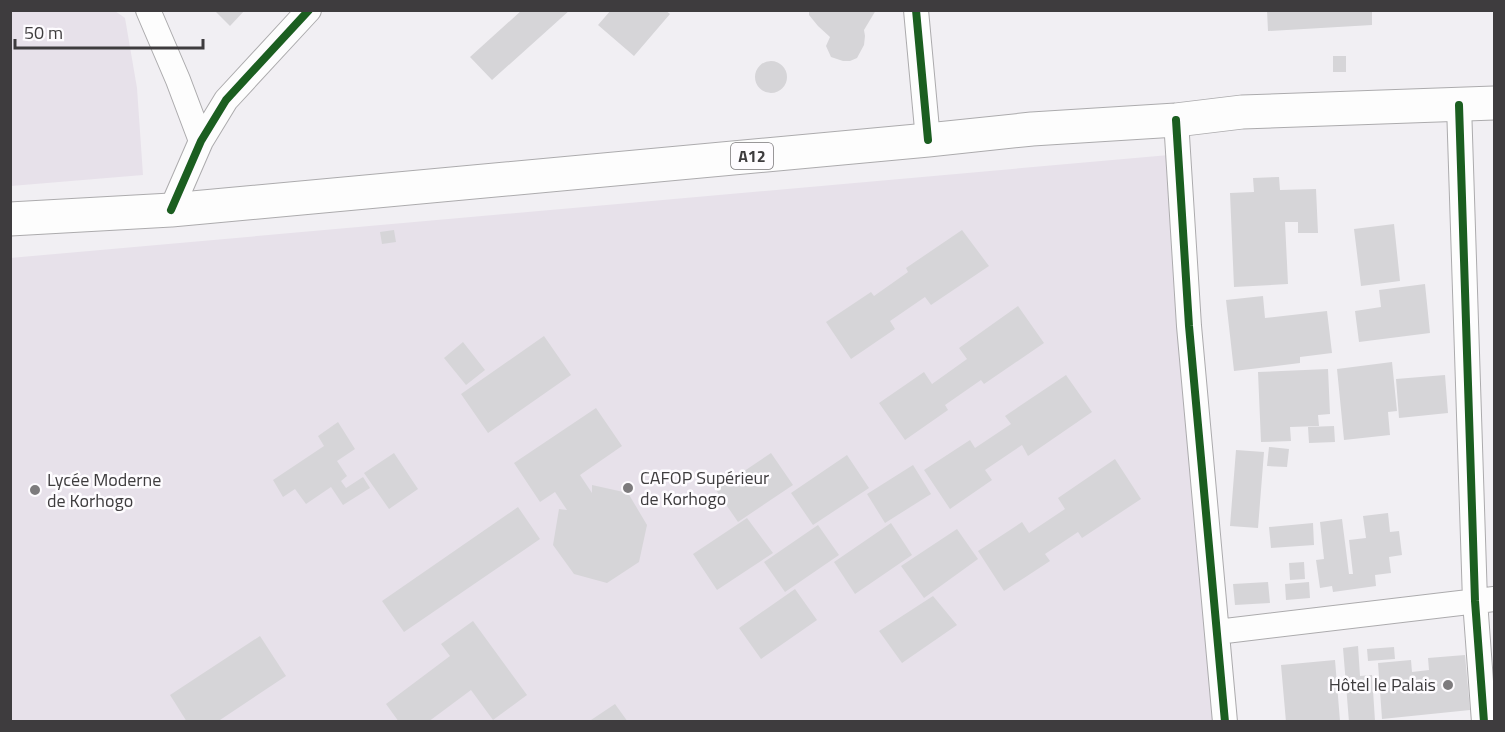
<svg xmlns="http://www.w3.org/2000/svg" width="1505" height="732" viewBox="0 0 1505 732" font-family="'Titillium Web',sans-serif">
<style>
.built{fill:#e7e1ea}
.building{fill:#d6d5d8}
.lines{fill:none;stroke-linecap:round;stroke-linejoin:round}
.street-casing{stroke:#acabad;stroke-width:26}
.primary-casing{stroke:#acabad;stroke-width:35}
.street{stroke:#fdfdfd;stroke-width:24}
.primary{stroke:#fdfdfd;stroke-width:33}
.cycleway-casing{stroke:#fefcff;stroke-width:11}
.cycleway{stroke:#1b5e20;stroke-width:8}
.poi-dot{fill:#7d7b7d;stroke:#fefcff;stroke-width:2}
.labels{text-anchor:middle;stroke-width:5;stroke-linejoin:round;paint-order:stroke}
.shield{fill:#fefcff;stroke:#787678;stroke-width:1.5}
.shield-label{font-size:16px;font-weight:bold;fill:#3e3c3e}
.poi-label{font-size:18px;fill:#3e3c3e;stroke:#fefcff;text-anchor:start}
</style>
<rect width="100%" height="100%" fill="#f1eff3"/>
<path class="built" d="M 11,10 L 115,11 L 125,18 L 137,88 L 143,175 L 11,186 Z
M 1169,155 L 1217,721 L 11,721 L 10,258 Z"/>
<path class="building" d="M 214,10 L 245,10 L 230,26 Z
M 522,10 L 570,10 L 492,80 L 470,57 Z
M 611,10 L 665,10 L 670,14 L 634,56 L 598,25 Z
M 809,10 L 876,10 L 864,30 L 865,36 L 864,45 L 857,58 L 850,61 L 843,61 L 831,57 L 826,46 L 830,37 L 818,26 L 809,15 Z
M 1267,10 L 1372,10 L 1372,25 L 1268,31 Z
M 1333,56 L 1346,56 L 1346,72 L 1333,72 Z
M755 77a16 16 0 1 1 32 0a16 16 0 1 1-32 0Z
M 1279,177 L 1280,190 L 1316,189 L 1318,233 L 1298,233 L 1298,222 L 1285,222 L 1288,284 L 1234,287 L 1230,193 L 1254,192 L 1253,178 Z
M 1394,224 L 1400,281 L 1361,286 L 1354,229 Z
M 394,230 L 396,242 L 382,244 L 380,232 Z
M 962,230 L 989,266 L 931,305 L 925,297 L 890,321 L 895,329 L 851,359 L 826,322 L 871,292 L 874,296 L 908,272 L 906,268 Z
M 1425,284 L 1430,333 L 1359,342 L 1355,311 L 1381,307 L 1379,290 Z
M 1263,296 L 1265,318 L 1327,311 L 1332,353 L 1300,357 L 1300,363 L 1234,371 L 1226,300 Z
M 1018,306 L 1044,343 L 984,384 L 981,380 L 945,405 L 948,410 L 905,440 L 879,403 L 924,372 L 932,384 L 967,359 L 959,348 Z
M 544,336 L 571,375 L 488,433 L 461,394 Z
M 463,342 L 485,370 L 466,385 L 444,358 Z
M 1392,362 L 1397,411 L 1388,412 L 1390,435 L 1344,440 L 1337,369 Z
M 1328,369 L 1330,414 L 1318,415 L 1319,426 L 1290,427 L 1291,441 L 1261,442 L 1258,372 Z
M 1066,375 L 1092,412 L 1028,456 L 1022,445 L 985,470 L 992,480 L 950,509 L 924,470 L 970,440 L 975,448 L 1011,424 L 1005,416 Z
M 1445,375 L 1448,413 L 1399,418 L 1396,379 Z
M 596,408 L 622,446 L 580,475 L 592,493 L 592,485 L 628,493 L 647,525 L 639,562 L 607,583 L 574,574 L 553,545 L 559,509 L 567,510 L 555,492 L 540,502 L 514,463 Z
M 338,422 L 355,449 L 337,461 L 347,476 L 341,481 L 346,488 L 363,477 L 370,488 L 343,505 L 331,487 L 306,504 L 295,489 L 283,497 L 273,480 L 324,446 L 318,436 Z
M 1334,426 L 1335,442 L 1309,443 L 1308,427 Z
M 1269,447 L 1289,449 L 1287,467 L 1267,466 Z
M 1236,450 L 1264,452 L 1258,528 L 1230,526 Z
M 394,453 L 418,489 L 389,509 L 364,473 Z
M 771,453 L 793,485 L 738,522 L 716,490 Z
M 847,455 L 869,488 L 813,525 L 791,493 Z
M 1115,459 L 1141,499 L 1082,538 L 1078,532 L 1045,554 L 1050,561 L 1004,591 L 978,551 L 1022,522 L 1029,533 L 1065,509 L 1058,498 Z
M 913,465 L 931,494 L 885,523 L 867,494 Z
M 518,507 L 540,539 L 404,632 L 382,601 Z
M 1388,513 L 1390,532 L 1399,531 L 1402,555 L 1389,557 L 1391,573 L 1375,575 L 1376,586 L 1333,592 L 1332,586 L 1320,588 L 1316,560 L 1324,559 L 1320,522 L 1342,519 L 1349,574 L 1353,574 L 1349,540 L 1366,538 L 1363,516 Z
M 747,518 L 773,553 L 717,590 L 693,554 Z
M 891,523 L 912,555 L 855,594 L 834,562 Z
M 1313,523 L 1314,545 L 1271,548 L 1269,527 Z
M 818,525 L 839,555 L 785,592 L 764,562 Z
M 957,529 L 978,559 L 924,598 L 901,566 Z
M 1304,562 L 1305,579 L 1290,580 L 1289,563 Z
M 1268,582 L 1270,603 L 1235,605 L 1233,584 Z
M 1309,582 L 1310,598 L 1286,600 L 1285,584 Z
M 795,589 L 817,620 L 761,659 L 739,628 Z
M 933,596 L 957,625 L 902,663 L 879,631 Z
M 473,621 L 527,695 L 493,720 L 471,690 L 428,722 L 399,722 L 386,704 L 450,656 L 441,644 Z
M 260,636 L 286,676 L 217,722 L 187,722 L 170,695 Z
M 1358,646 L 1360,676 L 1372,675 L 1375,721 L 1349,722 L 1343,648 Z
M 1394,647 L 1395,659 L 1368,661 L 1367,649 Z
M 1465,655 L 1470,710 L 1382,719 L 1378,663 L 1411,660 L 1412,672 L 1429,670 L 1428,658 Z
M 1335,660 L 1340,721 L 1286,722 L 1281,665 Z
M 615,704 L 628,722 L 588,722 Z"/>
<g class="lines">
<g class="street-casing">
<path id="street" d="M 148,10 L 178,80 L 201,141
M 916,10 L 928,140
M 1459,105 L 1475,601 L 1484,722
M 1176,120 L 1189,326 L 1225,722
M 171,210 L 201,141 L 226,100 L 309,10
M 1217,632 L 1494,599"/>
</g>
<g class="primary-casing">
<path id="primary" d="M 10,219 L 171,210 L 928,140 L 1032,129 L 1176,120 L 1242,112 L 1494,103"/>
</g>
<use href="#street" class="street"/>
<use href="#primary" class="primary"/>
<g class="cycleway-casing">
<path id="cycleway" d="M 916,10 L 928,140
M 1459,105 L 1475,601 L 1484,722
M 1176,120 L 1189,326 L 1225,722
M 171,210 L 201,141 L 226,100 L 309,10"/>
</g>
<use href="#cycleway" class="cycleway"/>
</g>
<g class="poi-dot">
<circle cx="628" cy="488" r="6"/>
<circle cx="35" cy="490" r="6"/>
<circle cx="1448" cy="685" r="6"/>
</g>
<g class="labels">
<rect class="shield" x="731" y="143" width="42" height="26" rx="4.5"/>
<g class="shield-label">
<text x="752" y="162">A12</text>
</g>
<g class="poi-label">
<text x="640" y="484">CAFOP Supérieur<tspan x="640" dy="21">de Korhogo</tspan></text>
<text x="47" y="486">Lycée Moderne<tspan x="47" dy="21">de Korhogo</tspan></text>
<text x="1436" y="691" text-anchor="end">Hôtel le Palais</text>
</g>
</g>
<rect width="1505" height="732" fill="none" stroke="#3e3c3e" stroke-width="24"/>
<path d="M15 39v9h188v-9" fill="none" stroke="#3e3c3e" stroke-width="3"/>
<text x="24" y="39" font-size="18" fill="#3e3c3e" stroke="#fefcff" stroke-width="4.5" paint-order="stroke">50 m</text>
</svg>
